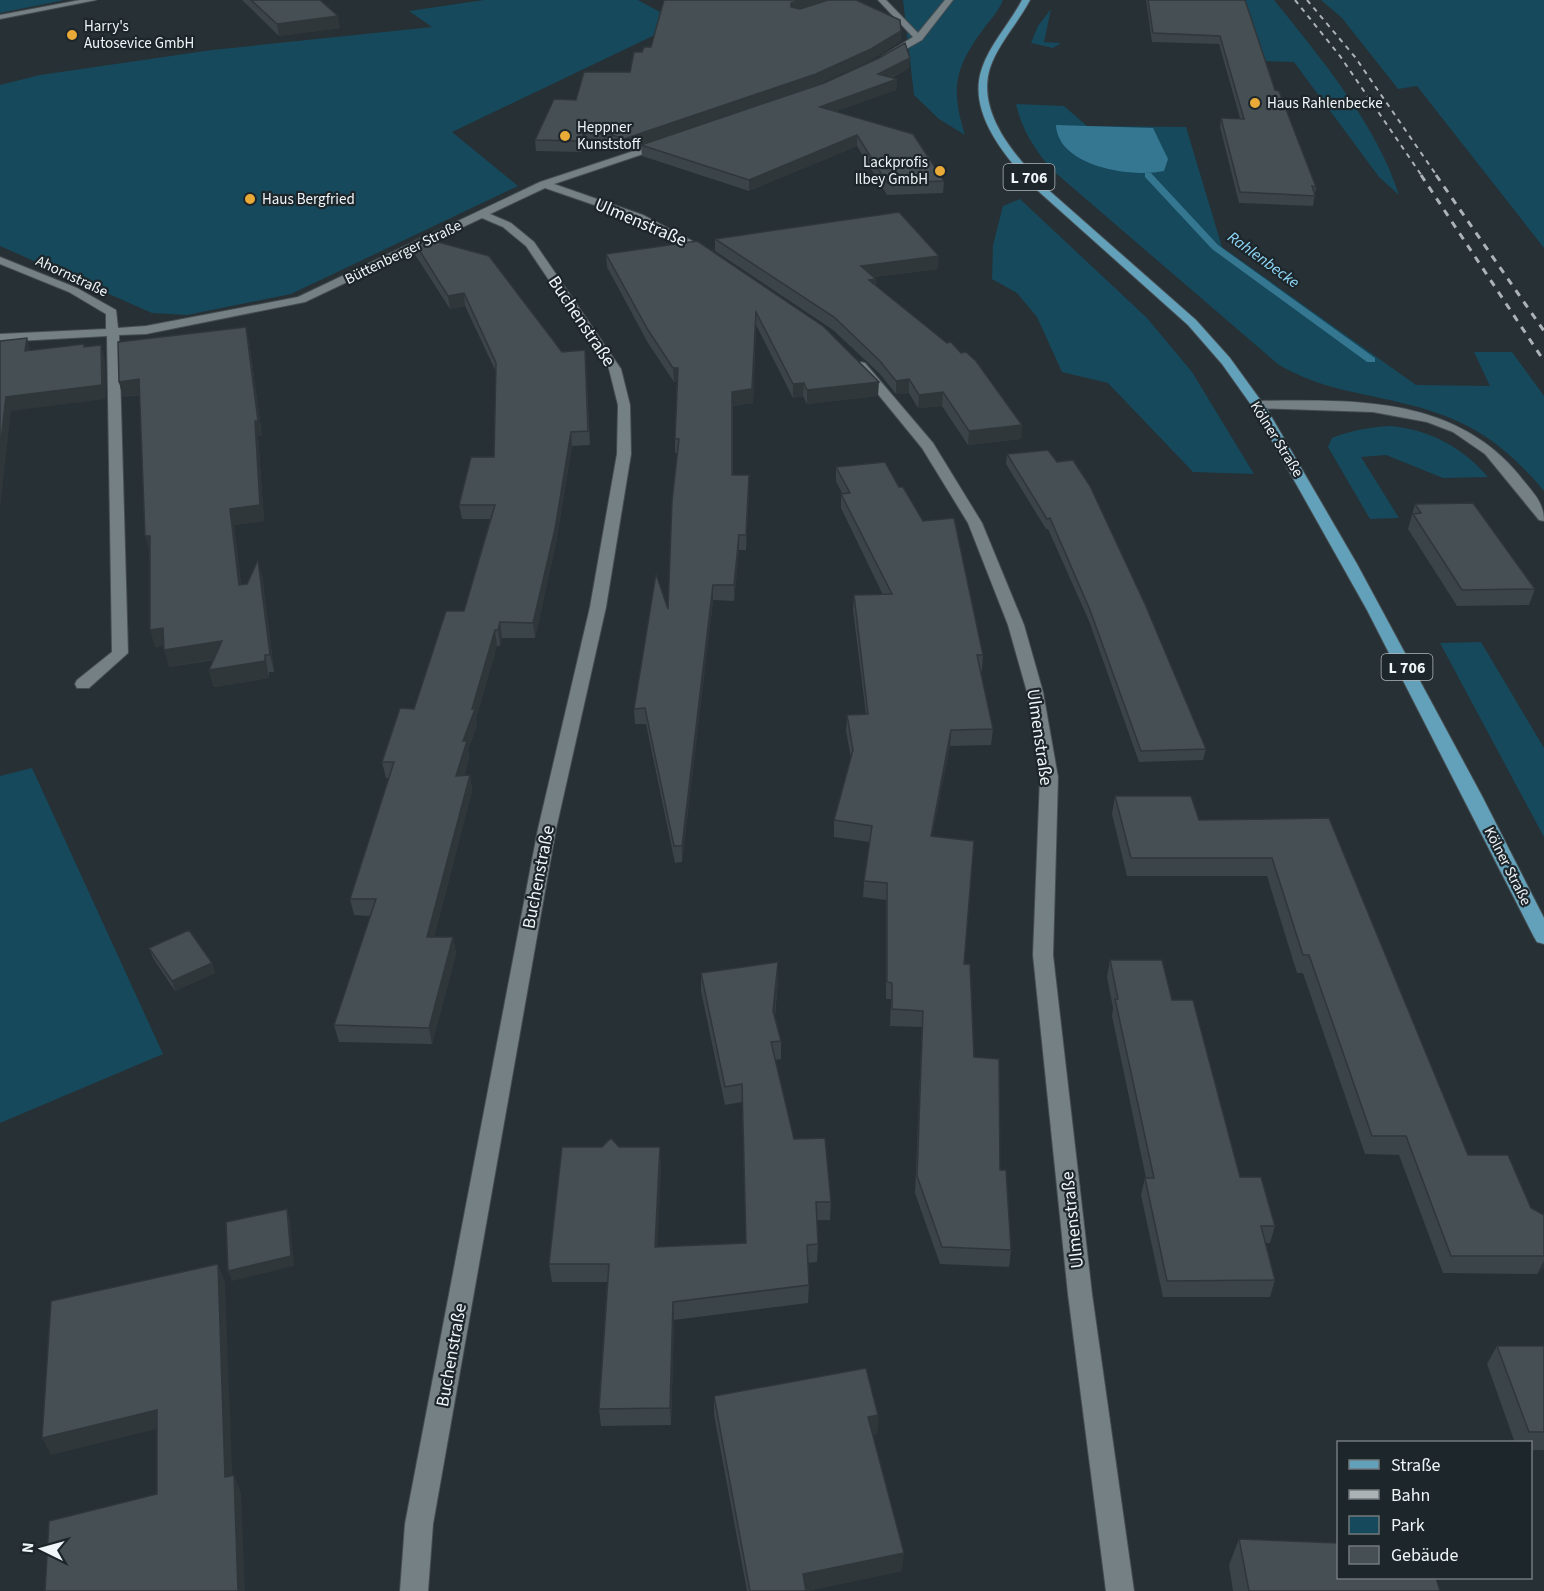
<svg xmlns="http://www.w3.org/2000/svg" width="1544" height="1591" viewBox="0 0 1544 1591" font-family="'Source Sans 3',sans-serif">
<style>
.green{fill:#16495c}
.water{fill:#357691}
.lines{fill:none;stroke-linecap:round;stroke-linejoin:round}
.stream{fill:#357691;fill-rule:evenodd}
.minor-casing{stroke:#454d51;stroke-width:2}
.major-casing{stroke:#454d51;stroke-width:2}
.minor{fill:#758085;fill-rule:evenodd}
.major{fill:#63a0ba;fill-rule:evenodd}
.rail-far1{stroke:#acb3b6;stroke-width:2;stroke-dasharray:5 5;stroke-linecap:butt}
.rail{stroke:#acb3b6;stroke-width:3;stroke-dasharray:7 7;stroke-linecap:butt}
.wall{fill:#3b4448}
.shaded-wall{fill:#30373b}
.building{fill:#454f54;stroke:#30373b;stroke-width:1.5}
.poi-dot{fill:#e9aa38;stroke:#1d262a;stroke-width:2}
.labels{text-anchor:middle;stroke-width:4.5;stroke-linejoin:round;paint-order:stroke}
.far-poi-label{font-size:15px;fill:#eff5f8;stroke:#1d262a;text-anchor:start}
.far-street-label{font-size:15px;fill:#eff5f8;stroke:#1d262a}
.shield{fill:#1d262a;stroke:#b0b7ba;stroke-width:1.5}
.shield-label{font-size:16px;font-weight:bold;fill:#eff5f8}
.far-water-label{font-size:16px;font-style:italic;fill:#90dafb;stroke:#1d262a}
.street-label{font-size:18px;fill:#eff5f8;stroke:#1d262a}
</style>
<rect width="100%" height="100%" fill="#273034"/>
<path class="green" d="M 0,0 L 64,0 L 0,13 Z
M 484,0 L 638,0 L 680,23 L 452,132 L 518,186 L 291,294 L 187,315 L 152,313 L 0,246 L 0,85 L 40,75 L 212,50 L 432,27 L 409,11 Z
M 903,0 L 1003,0 C 999,11 989,21 982,31 C 954,69 951,90 965,135 L 939,119 L 914,95 Z
M 1245,0 L 1274,0 C 1320,57 1377,125 1399,195 L 1379,177 L 1294,62 L 1260,61 Z
M 1321,0 L 1544,0 L 1544,248 L 1417,86 L 1398,89 L 1342,18 Z
M 1051,9 L 1044,42 L 1061,43 L 1053,48 L 1031,43 L 1038,26 Z
M 1016,104 L 1064,106 L 1087,126 L 1186,127 L 1222,247 L 1416,385 L 1490,386 L 1474,352 L 1512,352 L 1544,396 L 1544,491 C 1502,441 1466,418 1402,403 C 1355,391 1323,390 1279,365 L 1051,169 C 1034,148 1022,130 1016,104 Z
M 1020,199 L 1147,318 L 1192,372 L 1254,474 L 1193,472 L 1108,383 L 1062,372 L 1037,317 L 1017,293 L 992,279 L 993,245 L 1003,206 Z
M 1391,426 C 1431,430 1463,448 1488,477 L 1443,478 L 1386,455 L 1361,457 L 1399,518 L 1370,519 L 1328,447 L 1332,438 C 1352,430 1370,427 1391,426 Z
M 1481,642 L 1544,748 L 1544,837 L 1440,643 Z
M 32,768 L 163,1054 L 0,1123 L 0,776 Z"/>
<path class="water" d="M 1056,125 L 1153,128 L 1168,159 L 1164,171 C 1132,178 1058,167 1056,125 Z"/>
<g class="lines">
<path class="stream" d="M 1145,173 L 1151,173 L 1218,245 L 1375,358 L 1375,362 L 1367,362 L 1212,249 L 1145,177 Z"/>
<g class="minor-casing">
<path id="minor" d="M 80,0 L 96,0 L 0,19 L 0,15 Z
M 878,0 L 886,0 L 918,33 L 945,0 L 953,0 L 922,40 L 885,61 L 882,56 L 913,37 Z
M 664,141 L 667,142 L 667,146 L 554,184 L 643,215 L 713,252 L 713,256 L 705,256 L 635,219 L 545,188 L 490,214 L 511,223 L 534,242 L 621,369 L 630,405 L 631,454 L 606,607 L 556,829 L 433,1524 L 428,1591 L 400,1591 L 405,1524 L 538,829 L 590,607 L 617,454 L 618,405 L 609,369 L 526,246 L 503,227 L 482,218 L 305,302 L 146,334 L 119,335 L 128,653 L 89,688 L 77,688 L 75,684 L 77,680 L 112,652 L 107,336 L 0,342 L 0,334 L 106,329 L 106,314 L 69,292 L 0,264 L 0,257 L 77,288 L 116,310 L 118,328 L 146,326 L 298,297 L 540,182 Z
M 861,362 L 865,363 L 933,443 L 982,523 L 1024,625 L 1043,692 L 1058,777 L 1053,955 L 1092,1294 L 1134,1591 L 1106,1591 L 1068,1294 L 1033,955 L 1040,777 L 1027,692 L 1008,625 L 968,523 L 922,448 L 855,366 Z
M 1257,401 C 1351,400 1453,395 1519,475 C 1531,491 1544,501 1544,521 L 1539,520 L 1485,454 L 1453,432 L 1427,422 L 1373,412 L 1252,408 L 1251,405 Z"/>
</g>
<g class="major-casing">
<path id="major" d="M 1022,0 L 1030,0 C 1018,23 998,44 990,68 C 976,113 1016,157 1044,186 L 1196,320 L 1230,358 L 1267,409 L 1357,564 L 1482,796 L 1544,918 L 1544,944 L 1537,942 L 1534,937 L 1367,610 L 1254,409 L 1222,364 L 1188,325 L 1037,190 C 1008,161 966,113 982,68 C 990,44 1010,23 1022,0 Z"/>
</g>
<use href="#minor" class="minor"/>
<use href="#major" class="major"/>
<path class="rail-far1" d="M 1295,0 L 1340,56 L 1422,176
M 1307,0 L 1355,57 L 1437,176"/>
<path class="rail" d="M 1421,175 L 1544,361
M 1436,175 L 1544,331"/>
</g>
<path class="wall" d="M 242,0 L 320,0 L 340,28 L 279,36 Z
M 1146,0 L 1245,0 L 1275,90 L 1316,187 L 1313,206 L 1239,203 L 1220,127 L 1221,118 L 1240,118 L 1219,44 L 1152,42 Z
M 901,41 L 871,60 L 816,85 L 909,68 L 891,78 L 897,79 L 896,90 L 836,111 L 944,181 L 943,193 L 887,195 L 857,146 L 749,191 L 642,156 L 641,145 L 625,150 L 586,138 L 581,152 L 536,151 L 535,140 L 576,100 L 630,72 Z
M 715,239 L 938,269 L 874,277 L 876,279 L 876,285 L 1022,425 L 1021,439 L 968,445 L 942,406 L 918,408 L 909,393 L 896,394 L 880,374 L 833,330 L 715,251 Z
M 413,240 L 562,352 L 586,363 L 590,445 L 572,446 L 556,543 L 535,638 L 502,638 L 500,646 L 497,646 L 476,718 L 477,725 L 468,749 L 469,757 L 464,776 L 470,775 L 472,791 L 434,937 L 453,937 L 456,954 L 432,1044 L 339,1042 L 334,1025 L 370,916 L 354,915 L 350,899 L 389,778 L 386,778 L 382,762 L 414,709 L 464,611 L 490,519 L 462,519 L 459,505 L 494,457 L 496,372 L 465,306 L 450,309 L 414,253 Z
M 697,241 L 878,396 L 807,404 L 803,396 L 793,398 L 756,325 L 753,403 L 733,406 L 733,475 L 749,489 L 746,550 L 739,550 L 734,601 L 713,600 L 682,862 L 675,863 L 646,724 L 635,724 L 634,709 L 668,609 L 677,453 L 675,453 L 675,439 L 677,381 L 674,382 L 648,343 L 607,267 L 606,254 Z
M 249,341 L 262,436 L 258,436 L 264,521 L 234,525 L 241,585 L 247,584 L 262,576 L 274,672 L 269,672 L 269,678 L 214,687 L 209,670 L 214,660 L 169,667 L 164,645 L 155,647 L 140,395 L 123,397 L 119,382 Z
M 1007,454 L 1206,749 L 1203,760 L 1139,762 L 1089,621 L 1048,529 L 1046,529 L 1006,464 Z
M 836,467 L 983,655 L 982,671 L 980,671 L 993,729 L 991,745 L 950,746 L 932,836 L 964,964 L 974,1057 L 1000,1170 L 1011,1250 L 1009,1267 L 940,1264 L 915,1193 L 922,1027 L 890,1026 L 891,999 L 886,999 L 886,900 L 863,897 L 864,881 L 870,842 L 834,837 L 834,820 L 851,758 L 846,731 L 847,715 L 866,714 L 853,610 L 854,595 L 883,595 L 841,508 L 841,494 L 842,493 L 836,481 Z
M 1415,504 L 1535,589 L 1529,605 L 1457,606 L 1408,529 Z
M 1115,796 L 1199,820 L 1329,818 L 1468,1155 L 1531,1208 L 1544,1215 L 1544,1267 L 1537,1274 L 1443,1273 L 1399,1155 L 1365,1154 L 1303,973 L 1297,973 L 1267,876 L 1127,876 L 1112,814 Z
M 149,948 L 212,963 L 215,973 L 175,991 L 153,958 Z
M 1110,960 L 1172,1000 L 1240,1177 L 1275,1226 L 1270,1243 L 1265,1243 L 1275,1280 L 1270,1297 L 1163,1297 L 1141,1195 L 1145,1178 L 1146,1178 L 1112,1016 L 1113,1008 L 1107,977 Z
M 701,973 L 778,980 L 775,1016 L 781,1041 L 781,1059 L 775,1060 L 794,1139 L 831,1202 L 830,1220 L 817,1220 L 818,1244 L 817,1262 L 808,1263 L 809,1285 L 808,1303 L 674,1320 L 671,1425 L 601,1426 L 599,1409 L 607,1282 L 552,1282 L 549,1264 L 619,1147 L 661,1165 L 657,1247 L 746,1243 L 742,1102 L 725,1105 L 701,991 Z
M 1497,1346 L 1544,1346 L 1544,1450 L 1530,1450 L 1530,1443 L 1515,1443 L 1487,1364 Z
M 714,1396 L 878,1415 L 877,1434 L 873,1435 L 902,1571 L 806,1591 L 747,1591 L 714,1415 Z
M 1239,1539 L 1440,1591 L 1233,1591 L 1229,1565 Z"/>
<path class="shaded-wall" d="M 800,0 L 832,0 L 791,13 L 791,3 Z
M 338,16 L 340,28 L 279,36 L 277,24 Z
M 901,31 L 901,41 L 871,60 L 816,85 L 625,150 L 624,139 Z
M 910,58 L 909,68 L 877,84 L 878,74 Z
M 897,79 L 896,90 L 820,117 L 820,107 Z
M 586,126 L 586,138 L 581,152 L 580,141 Z
M 857,135 L 857,146 L 749,191 L 749,180 Z
M 939,256 L 938,269 L 860,279 L 861,266 Z
M 876,279 L 875,291 L 869,280 Z
M 464,293 L 465,306 L 450,309 L 448,296 Z
M 756,312 L 753,403 L 733,406 L 732,392 Z
M 246,327 L 249,341 L 262,436 L 258,436 L 264,521 L 234,525 L 243,602 L 239,585 L 230,509 Z
M 27,338 L 31,352 L 25,351 Z
M 101,345 L 105,359 L 106,399 L 11,411 L 0,508 L 0,450 L 6,397 Z
M 673,368 L 678,368 L 678,381 L 674,382 Z
M 139,379 L 143,394 L 123,397 L 119,382 Z
M 909,379 L 909,393 L 896,394 L 896,381 Z
M 879,382 L 878,396 L 807,404 L 807,390 Z
M 804,383 L 803,396 L 793,398 L 793,384 Z
M 943,392 L 942,406 L 918,408 L 919,395 Z
M 1022,425 L 1021,439 L 968,445 L 969,431 Z
M 571,432 L 572,446 L 556,543 L 535,638 L 533,623 Z
M 749,475 L 749,489 L 746,550 L 746,535 Z
M 739,535 L 739,550 L 734,601 L 734,585 Z
M 145,536 L 150,536 L 150,553 Z
M 258,560 L 262,576 L 274,672 L 270,655 Z
M 713,585 L 713,600 L 682,862 L 682,846 Z
M 500,622 L 502,638 L 500,646 L 498,630 Z
M 163,628 L 168,645 L 155,647 L 150,630 Z
M 495,630 L 497,646 L 476,718 L 477,725 L 468,749 L 469,757 L 459,793 L 456,776 L 463,741 Z
M 222,641 L 227,657 L 169,667 L 164,650 Z
M 265,655 L 269,678 L 214,687 L 209,670 Z
M 951,730 L 950,746 L 929,852 L 931,836 Z
M 470,775 L 472,791 L 430,953 L 427,937 Z
M 453,937 L 456,954 L 432,1044 L 429,1028 Z
M 778,962 L 778,980 L 773,1029 L 773,1011 Z
M 212,963 L 215,973 L 175,991 L 172,981 Z
M 660,1147 L 661,1165 L 657,1265 L 655,1247 Z
M 287,1209 L 290,1219 L 294,1266 L 232,1281 L 228,1271 Z
M 1544,1260 L 1544,1267 L 1537,1274 Z
M 218,1264 L 225,1282 L 233,1494 L 225,1477 Z
M 673,1302 L 674,1320 L 671,1425 L 670,1408 Z
M 157,1410 L 165,1427 L 51,1455 L 42,1438 Z
M 878,1415 L 877,1434 L 867,1436 L 868,1417 Z
M 234,1475 L 241,1492 L 245,1591 L 238,1591 Z
M 904,1553 L 902,1571 L 806,1591 L 803,1574 Z"/>
<path class="building" d="M 251,0 L 320,0 L 338,16 L 277,24 Z
M 664,0 L 800,0 L 791,3 L 791,7 L 800,9 L 828,0 L 856,0 L 900,20 L 901,31 L 871,49 L 816,74 L 624,139 L 586,126 L 580,141 L 535,140 L 554,99 L 576,100 L 584,72 L 630,72 L 634,52 L 642,52 L 644,47 L 651,47 Z
M 1148,0 L 1245,0 L 1275,90 L 1279,91 L 1316,187 L 1312,186 L 1315,196 L 1240,192 L 1221,118 L 1244,119 L 1220,36 L 1153,33 Z
M 905,43 L 910,58 L 878,74 L 897,79 L 820,107 L 913,134 L 944,181 L 887,183 L 857,135 L 749,180 L 641,145 L 824,83 L 879,58 Z
M 899,212 L 939,256 L 861,266 L 876,279 L 869,280 L 947,343 L 951,342 L 961,353 L 966,352 L 976,361 L 1022,425 L 969,431 L 943,392 L 919,395 L 909,379 L 896,381 L 880,361 L 834,317 L 715,239 Z
M 420,237 L 489,256 L 562,352 L 585,350 L 588,431 L 571,432 L 555,529 L 533,623 L 500,622 L 498,630 L 495,630 L 472,709 L 475,709 L 463,741 L 467,741 L 456,776 L 470,775 L 427,937 L 453,937 L 429,1028 L 334,1025 L 376,899 L 350,899 L 394,762 L 382,762 L 400,708 L 414,709 L 446,611 L 464,611 L 495,505 L 459,505 L 471,457 L 494,457 L 496,363 L 464,293 L 448,296 L 413,240 Z
M 697,241 L 823,326 L 879,382 L 807,390 L 804,383 L 793,384 L 756,312 L 752,389 L 732,392 L 732,475 L 749,475 L 746,535 L 739,535 L 734,585 L 713,585 L 682,846 L 674,846 L 645,708 L 634,709 L 656,574 L 668,609 L 672,501 L 679,439 L 675,439 L 678,368 L 673,368 L 648,330 L 606,254 Z
M 246,327 L 258,421 L 255,421 L 260,505 L 230,509 L 239,585 L 247,584 L 258,560 L 270,655 L 265,655 L 265,661 L 209,670 L 222,641 L 164,650 L 163,628 L 150,630 L 150,536 L 145,536 L 139,379 L 119,382 L 118,342 Z
M 27,338 L 25,351 L 84,344 L 84,347 L 101,345 L 102,385 L 6,397 L 0,450 L 0,341 Z
M 1048,450 L 1057,462 L 1073,460 L 1090,486 L 1145,604 L 1206,749 L 1141,751 L 1090,610 L 1050,518 L 1047,519 L 1007,454 Z
M 885,462 L 899,487 L 903,487 L 923,521 L 954,518 L 983,655 L 977,655 L 993,729 L 951,730 L 931,836 L 974,841 L 964,964 L 970,964 L 974,1057 L 999,1059 L 1000,1170 L 1006,1170 L 1011,1250 L 942,1247 L 917,1176 L 923,1011 L 892,1009 L 892,983 L 887,982 L 887,883 L 864,881 L 872,826 L 834,820 L 853,750 L 847,715 L 868,714 L 854,595 L 892,594 L 841,494 L 850,493 L 836,467 Z
M 1473,503 L 1535,589 L 1462,590 L 1413,514 L 1421,513 L 1415,504 Z
M 1115,796 L 1191,796 L 1199,820 L 1329,818 L 1468,1155 L 1508,1155 L 1531,1208 L 1544,1215 L 1544,1256 L 1451,1256 L 1406,1136 L 1372,1136 L 1309,955 L 1303,955 L 1272,858 L 1131,858 Z
M 189,930 L 212,963 L 172,981 L 149,948 Z
M 1110,960 L 1162,960 L 1172,1000 L 1193,1000 L 1240,1177 L 1261,1177 L 1275,1226 L 1261,1226 L 1275,1280 L 1167,1281 L 1145,1178 L 1154,1178 L 1115,999 L 1118,999 Z
M 778,962 L 773,1011 L 781,1041 L 771,1042 L 794,1139 L 825,1138 L 831,1202 L 816,1202 L 818,1244 L 807,1245 L 809,1285 L 673,1302 L 670,1408 L 599,1409 L 609,1264 L 549,1264 L 562,1147 L 602,1147 L 611,1138 L 619,1147 L 660,1147 L 655,1247 L 746,1243 L 742,1084 L 725,1087 L 701,973 Z
M 287,1209 L 291,1256 L 228,1271 L 226,1222 Z
M 218,1264 L 225,1477 L 234,1475 L 238,1591 L 45,1591 L 49,1521 L 157,1494 L 157,1410 L 42,1438 L 51,1301 Z
M 1497,1346 L 1544,1346 L 1544,1432 L 1529,1432 Z
M 866,1368 L 878,1415 L 868,1417 L 904,1553 L 803,1574 L 806,1591 L 750,1591 L 714,1396 Z
M 1239,1539 L 1338,1543 L 1338,1578 L 1436,1578 L 1440,1591 L 1249,1591 Z"/>
<g class="poi-dot">
<circle cx="72" cy="35" r="6"/>
<circle cx="1255" cy="103" r="6"/>
<circle cx="565" cy="136" r="6"/>
<circle cx="940" cy="171" r="6"/>
<circle cx="250" cy="199" r="6"/>
</g>
<g class="labels">
<g class="far-poi-label">
<text x="84" y="31">Harry's<tspan x="84" dy="17">Autosevice GmbH</tspan></text>
<text x="1267" y="108">Haus Rahlenbecke</text>
<text x="577" y="132">Heppner<tspan x="577" dy="17">Kunststoff</tspan></text>
<text x="928" y="167" text-anchor="end">Lackprofis<tspan x="928" dy="17">Ilbey GmbH</tspan></text>
<text x="262" y="204">Haus Bergfried</text>
</g>
<g class="far-street-label">
<text transform="translate(403 252) rotate(-26)" y="5">Büttenberger Straße</text>
<text transform="translate(72 276) rotate(25)" y="5">Ahornstraße</text>
<text transform="translate(1277 439) rotate(58)" y="5">Kölner Straße</text>
<text transform="translate(1508 866) rotate(63)" y="5">Kölner Straße</text>
</g>
<g class="shield">
<rect x="1003.5" y="164" width="51" height="26" rx="4.5"/>
<rect x="1381.5" y="654" width="51" height="26" rx="4.5"/>
</g>
<g class="shield-label">
<text x="1029" y="183">L 706</text>
<text x="1407" y="673">L 706</text>
</g>
<g class="far-water-label">
<text transform="translate(1264 259) rotate(36)" y="6">Rahlenbecke</text>
</g>
<g class="street-label">
<text transform="translate(641 222) rotate(23)" y="6">Ulmenstraße</text>
<text transform="translate(582 321) rotate(56)" y="6">Buchenstraße</text>
<text transform="translate(1040 737) rotate(82)" y="6">Ulmenstraße</text>
<text transform="translate(538 877) rotate(-79)" y="6">Buchenstraße</text>
<text transform="translate(1072 1220) rotate(-96)" y="6">Ulmenstraße</text>
<text transform="translate(451 1355) rotate(-80)" y="6">Buchenstraße</text>
</g>
</g>
<rect x="1337" y="1441" width="195" height="138" fill="#1d262a" stroke="#71797c" stroke-width="1.5"/>
<rect x="1349" y="1460" width="30" height="9" fill="#63a0ba" stroke="#71797c" stroke-width="1.5"/>
<text x="1391" y="1471" font-size="18" fill="#eff5f8">Straße</text>
<rect x="1349" y="1490" width="30" height="9" fill="#acb3b6" stroke="#71797c" stroke-width="1.5"/>
<text x="1391" y="1501" font-size="18" fill="#eff5f8">Bahn</text>
<rect x="1349" y="1516" width="30" height="18" fill="#16495c" stroke="#71797c" stroke-width="1.5"/>
<text x="1391" y="1531" font-size="18" fill="#eff5f8">Park</text>
<rect x="1349" y="1546" width="30" height="18" fill="#454f54" stroke="#71797c" stroke-width="1.5"/>
<text x="1391" y="1561" font-size="18" fill="#eff5f8">Gebäude</text>
<g transform="translate(42 1549) rotate(275)" stroke="#1d262a" stroke-width="4.5" paint-order="stroke">
<path d="M0-4.5L10 22L0 15L-10 22Z" fill="#eff5f8"/>
<text y="-9" font-size="16" font-weight="bold" text-anchor="middle" fill="#eff5f8">N</text>
</g>
</svg>
